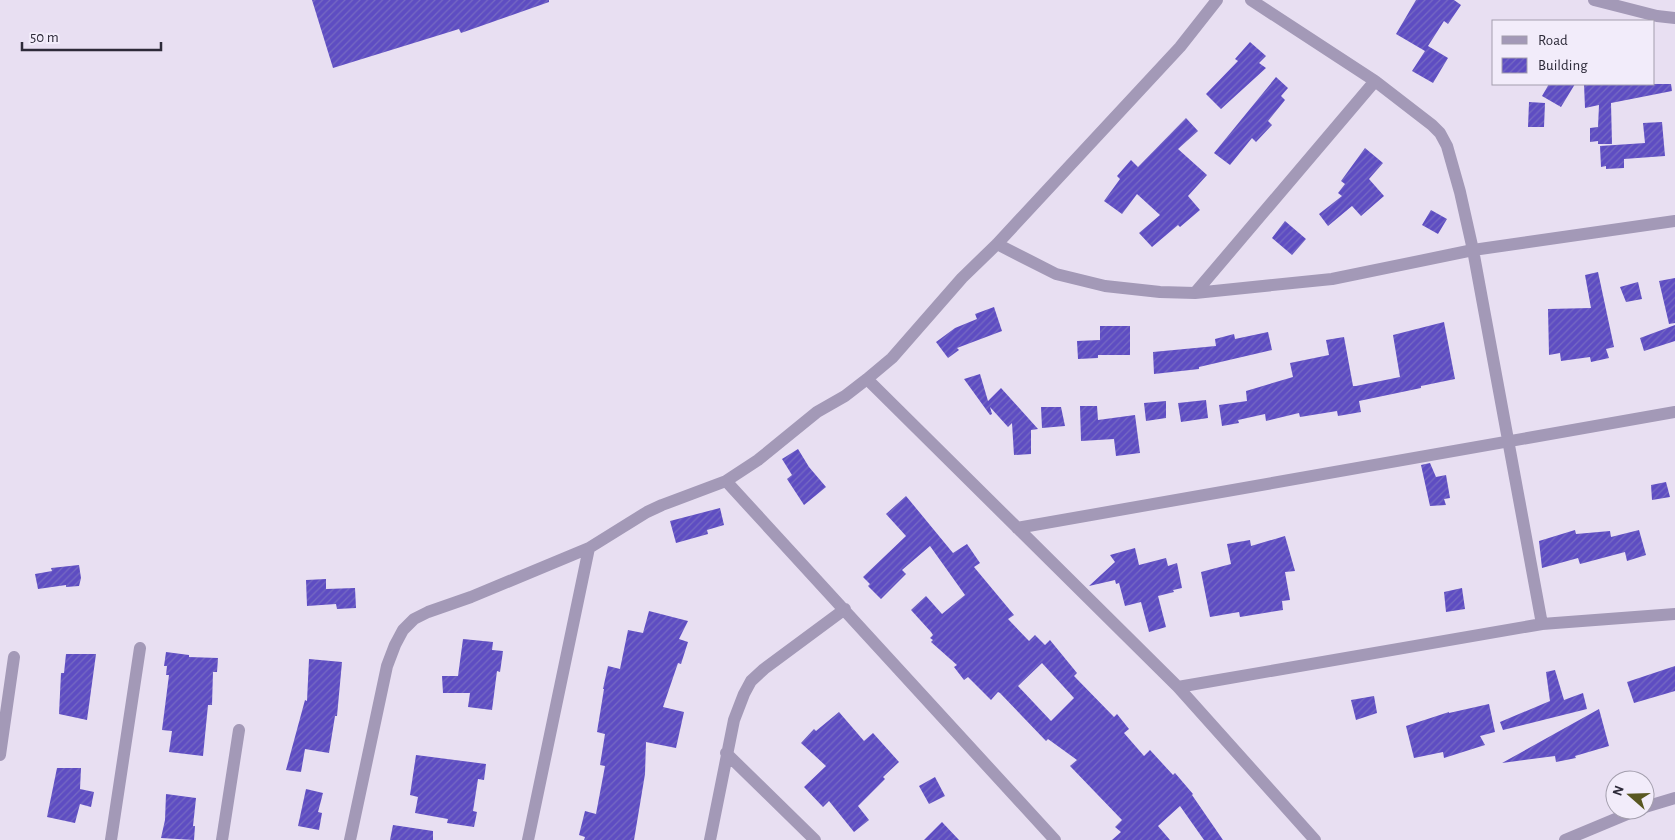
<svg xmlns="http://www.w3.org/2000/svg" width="1675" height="840" viewBox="0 0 1675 840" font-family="'Alegreya Sans',sans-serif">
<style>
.building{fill:url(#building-hatch);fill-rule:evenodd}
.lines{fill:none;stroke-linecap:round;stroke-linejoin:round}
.minor{stroke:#a399b7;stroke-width:12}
</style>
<defs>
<pattern id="building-hatch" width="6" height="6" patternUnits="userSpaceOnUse" patternTransform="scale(1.25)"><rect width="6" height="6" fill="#5e4dc2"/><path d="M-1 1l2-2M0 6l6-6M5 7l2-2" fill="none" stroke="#766ac2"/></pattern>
</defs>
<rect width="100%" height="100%" fill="#e8dff2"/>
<path class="building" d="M 312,0 L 549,0 L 549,2 L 461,33 L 459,29 L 333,68 Z
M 1416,0 L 1454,0 L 1461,5 L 1448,24 L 1444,21 L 1428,46 L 1448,58 L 1433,83 L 1412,71 L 1425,51 L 1396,34 Z
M 1250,42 L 1266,56 L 1259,63 L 1266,68 L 1221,109 L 1206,94 L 1238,61 L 1235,59 Z
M 1276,77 L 1288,88 L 1281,96 L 1285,100 L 1268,121 L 1272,125 L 1256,142 L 1252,138 L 1230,165 L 1214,153 Z
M 1549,84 L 1575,84 L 1561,107 L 1542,96 Z
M 1584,84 L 1671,84 L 1672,91 L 1611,103 L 1612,144 L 1598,144 L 1598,141 L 1590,142 L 1590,128 L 1598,127 L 1599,105 L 1585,108 Z
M 1529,102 L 1545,103 L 1544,127 L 1528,127 Z
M 1186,118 L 1198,131 L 1178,149 L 1207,175 L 1188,196 L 1200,210 L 1180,227 L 1178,225 L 1152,247 L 1139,233 L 1160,215 L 1137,194 L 1122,214 L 1104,201 L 1120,179 L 1117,176 L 1131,160 L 1138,167 Z
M 1662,122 L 1665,156 L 1624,159 L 1624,168 L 1606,169 L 1606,166 L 1601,167 L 1600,146 L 1645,143 L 1643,123 Z
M 1365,148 L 1383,163 L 1369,179 L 1384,196 L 1361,216 L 1352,206 L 1328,226 L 1319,214 L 1342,196 L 1338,193 L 1345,184 L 1341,181 Z
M 1431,210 L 1447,219 L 1438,234 L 1422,225 Z
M 1285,221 L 1306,239 L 1292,255 L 1272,238 Z
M 1598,272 L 1614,347 L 1606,349 L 1609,358 L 1591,362 L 1590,357 L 1561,361 L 1560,353 L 1549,355 L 1548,309 L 1591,308 L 1585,275 Z
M 1675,278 L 1675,323 L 1669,324 L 1659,281 Z
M 1638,282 L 1642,299 L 1626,302 L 1620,287 Z
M 994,307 L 1002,331 L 957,348 L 959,350 L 948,358 L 936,342 L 955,328 L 977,319 L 975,314 Z
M 1444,322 L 1455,379 L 1421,386 L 1421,388 L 1359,401 L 1361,412 L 1338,416 L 1337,411 L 1300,417 L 1299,413 L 1266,421 L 1265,414 L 1238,420 L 1239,423 L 1222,426 L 1219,405 L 1247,401 L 1246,391 L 1293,377 L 1290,363 L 1329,355 L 1326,340 L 1344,337 L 1353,386 L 1356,386 L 1400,377 L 1393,335 Z
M 1675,325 L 1675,341 L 1644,351 L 1640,338 Z
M 1100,326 L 1130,326 L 1130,355 L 1098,355 L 1098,358 L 1078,359 L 1077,341 L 1100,340 Z
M 1268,332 L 1272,350 L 1199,367 L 1199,369 L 1154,374 L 1153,352 L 1216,346 L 1215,339 L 1234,334 L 1235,339 Z
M 980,374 L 988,401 L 1001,388 L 1038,429 L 1031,430 L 1031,454 L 1014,455 L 1012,423 L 1008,427 L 990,407 L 992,414 L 990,415 L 964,379 Z
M 1206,400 L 1208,418 L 1181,422 L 1178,403 Z
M 1166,401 L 1166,418 L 1146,421 L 1144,403 Z
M 1080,406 L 1097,406 L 1098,420 L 1135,415 L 1140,453 L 1116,456 L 1114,439 L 1081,441 Z
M 1041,407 L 1061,407 L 1065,426 L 1042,428 Z
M 798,449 L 809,467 L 826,487 L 804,505 L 787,479 L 792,475 L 782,459 Z
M 1430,463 L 1436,477 L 1446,475 L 1450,498 L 1444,499 L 1446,505 L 1430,506 L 1421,465 Z
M 1666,482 L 1670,497 L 1652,500 L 1651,485 Z
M 906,496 L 953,553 L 967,544 L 980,563 L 974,567 L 1014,615 L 1008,619 L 1029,641 L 1035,635 L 1045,645 L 1050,640 L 1077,673 L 1074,676 L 1114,717 L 1117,714 L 1129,729 L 1124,733 L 1144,756 L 1150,750 L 1173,775 L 1175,773 L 1193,794 L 1192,795 L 1223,840 L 1204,840 L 1180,806 L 1158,826 L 1170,840 L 1112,840 L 1121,832 L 1115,827 L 1122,820 L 1070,766 L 1077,760 L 1048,739 L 1046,741 L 1000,693 L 998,692 L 991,700 L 968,677 L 964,680 L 954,667 L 957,665 L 931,642 L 933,640 L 930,638 L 933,635 L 931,632 L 911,610 L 926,596 L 942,614 L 965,595 L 930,546 L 902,570 L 906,574 L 881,599 L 868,586 L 870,584 L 863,577 L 906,536 L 886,514 ZM 1042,663 L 1074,698 L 1051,721 L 1018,686 Z
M 720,508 L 724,525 L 707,530 L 708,534 L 676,543 L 670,521 Z
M 1575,530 L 1576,534 L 1610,531 L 1611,537 L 1639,530 L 1646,555 L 1627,561 L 1625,552 L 1580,564 L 1578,558 L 1542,568 L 1539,541 Z
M 1285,536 L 1295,571 L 1285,572 L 1290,600 L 1282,601 L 1283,610 L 1240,617 L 1239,612 L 1210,617 L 1201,572 L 1231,564 L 1227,544 L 1250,540 L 1251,546 Z
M 1135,548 L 1139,565 L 1166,558 L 1168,566 L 1177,563 L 1182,588 L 1173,590 L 1174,592 L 1158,596 L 1166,627 L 1149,632 L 1141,602 L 1125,606 L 1119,583 L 1116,584 L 1115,580 L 1089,586 L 1115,562 L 1110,555 Z
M 79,565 L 81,578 L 79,586 L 66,587 L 66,585 L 38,589 L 35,574 L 52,571 L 51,568 Z
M 326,579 L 326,589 L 355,588 L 356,608 L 337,609 L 336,604 L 307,606 L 306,580 Z
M 1462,588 L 1465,609 L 1446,612 L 1444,592 Z
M 649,611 L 688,621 L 679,639 L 688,642 L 681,664 L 678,663 L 663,707 L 684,712 L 676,748 L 646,742 L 645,774 L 634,840 L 584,840 L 585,837 L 579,835 L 585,811 L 596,814 L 605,766 L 600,765 L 605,734 L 597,732 L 604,689 L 603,689 L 608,666 L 620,669 L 628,630 L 643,633 Z
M 463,639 L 493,642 L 492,650 L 503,651 L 500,672 L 497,671 L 492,710 L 468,707 L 470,693 L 443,693 L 442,676 L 458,676 Z
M 166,652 L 189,655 L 189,657 L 218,658 L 217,672 L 213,672 L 212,705 L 208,705 L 203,756 L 169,752 L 172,731 L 162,730 L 169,675 L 166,675 L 167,666 L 164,666 Z
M 66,654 L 96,654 L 87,720 L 59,714 L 61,673 L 64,673 Z
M 309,659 L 342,662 L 337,716 L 335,716 L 329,753 L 305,749 L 301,772 L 286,770 L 305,700 L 307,701 Z
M 1675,666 L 1675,691 L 1634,703 L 1627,682 Z
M 1555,670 L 1564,700 L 1583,693 L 1587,709 L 1503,730 L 1500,722 L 1550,701 L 1546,672 Z
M 1374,696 L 1377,713 L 1356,720 L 1351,700 Z
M 1489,704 L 1495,732 L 1480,736 L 1485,745 L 1444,758 L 1443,752 L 1414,758 L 1406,726 L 1449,712 L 1449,713 Z
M 1599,709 L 1609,746 L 1575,756 L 1576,758 L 1556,762 L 1555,756 L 1502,763 Z
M 839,712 L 864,741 L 873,733 L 899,762 L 883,777 L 885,779 L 858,806 L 869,820 L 854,832 L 829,801 L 823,807 L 804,787 L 826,766 L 801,743 L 814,729 L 816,731 Z
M 416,755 L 486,764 L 484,780 L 478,779 L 473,811 L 477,812 L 474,827 L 447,823 L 448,819 L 415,813 L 418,797 L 410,795 Z
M 57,768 L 81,768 L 80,789 L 94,792 L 91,807 L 80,804 L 75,823 L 47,817 Z
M 935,777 L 945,796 L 929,804 L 919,786 Z
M 306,789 L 323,793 L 318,812 L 322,813 L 319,830 L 298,826 Z
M 166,794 L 196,798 L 193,826 L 195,826 L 194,840 L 161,838 L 165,820 Z
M 942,822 L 959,840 L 924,840 Z
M 393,825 L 433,831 L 433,840 L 390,840 Z"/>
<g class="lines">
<path class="minor" d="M 1251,0 L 1375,81 L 1432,125 L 1440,133 L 1447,146 L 1460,192 L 1473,250 L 1542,624
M 1594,0 L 1657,16 L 1675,18
M 997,244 L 1056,274 L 1105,286 L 1160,292 L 1195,293 L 1332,279 L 1473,250 L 1675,221
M 1195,293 L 1375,81
M 867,379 L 1178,687 L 1315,840
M 726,481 L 1055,840
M 1017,528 L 1675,412
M 1178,687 L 1542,624 L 1675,614
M 726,753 L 815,840
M 0,755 L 14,657
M 1645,807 L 1675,798
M 111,840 L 140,648
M 222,840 L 239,730
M 350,840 L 387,666 L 395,645 L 403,630 L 414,619 L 428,612 L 471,597 L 589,548 L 647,512 L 662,505 L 726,481 L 758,460 L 817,412 L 845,396 L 867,379 L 892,358 L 962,278 L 997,244 L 1180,47 L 1217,0
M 528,840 L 589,548
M 710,840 L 734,720 L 744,694 L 751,681 L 764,669 L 845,609
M 1565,840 L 1637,810"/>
</g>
<rect x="1492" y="20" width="162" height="65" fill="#f2ecfa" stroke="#a39ead"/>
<rect x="1502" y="36" width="25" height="8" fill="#a399b7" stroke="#a39ead"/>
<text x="1538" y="45" font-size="15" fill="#2d2a39">Road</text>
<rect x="1502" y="58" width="25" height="15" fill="url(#building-hatch)" stroke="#a39ead"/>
<text x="1538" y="70" font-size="15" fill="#2d2a39">Building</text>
<g transform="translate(1630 795) rotate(290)"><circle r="24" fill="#f2ecfa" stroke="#a39ead"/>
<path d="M0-4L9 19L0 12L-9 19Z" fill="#595721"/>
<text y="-8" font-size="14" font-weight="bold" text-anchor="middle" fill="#2d2a39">N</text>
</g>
<path d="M22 42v8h139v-8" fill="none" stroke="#2d2a39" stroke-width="2.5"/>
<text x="30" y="42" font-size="15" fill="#2d2a39" stroke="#f2ecfa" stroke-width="4" paint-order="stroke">50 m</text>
</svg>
